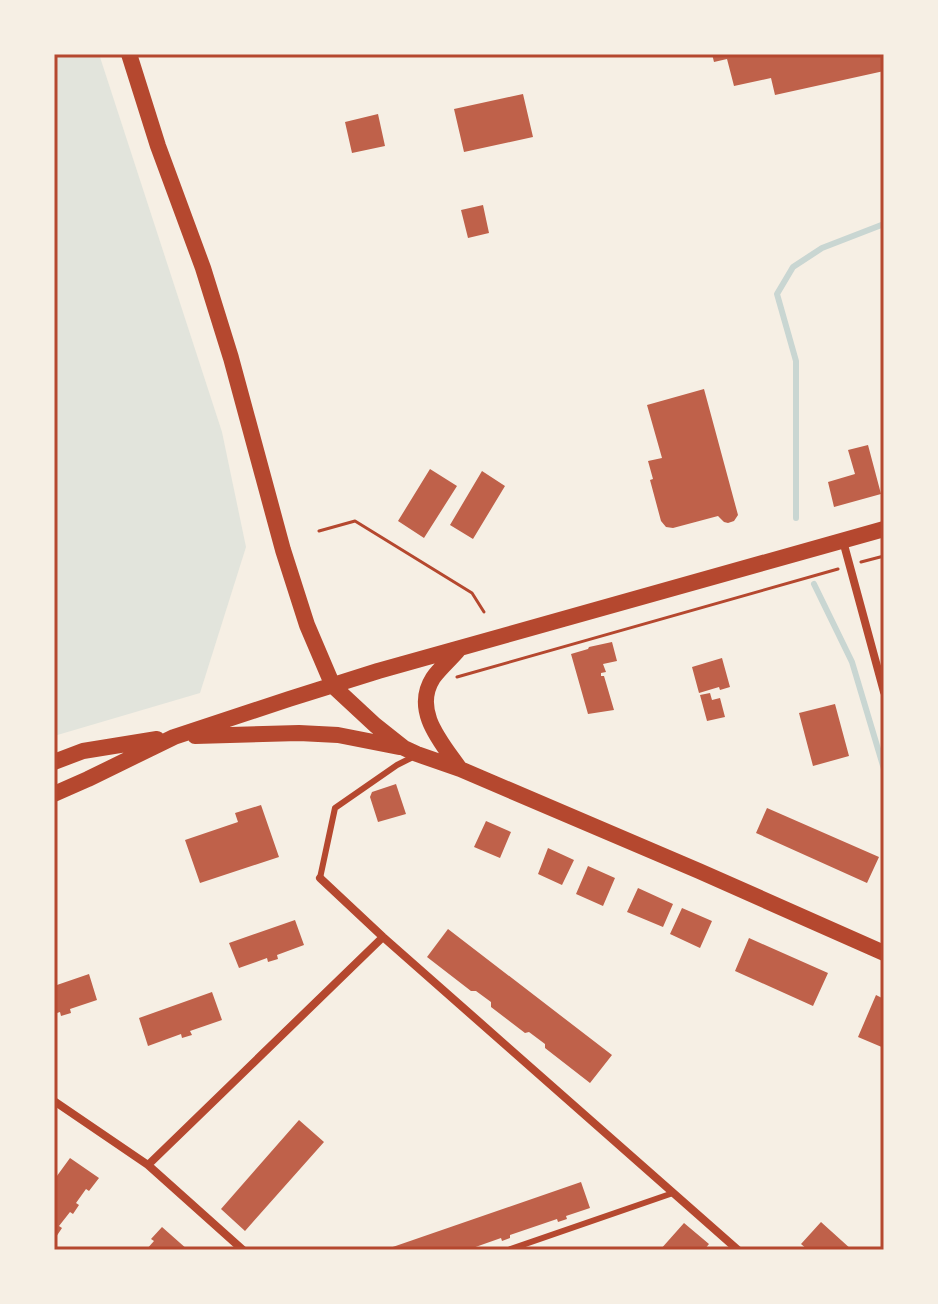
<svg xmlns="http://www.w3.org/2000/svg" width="938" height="1304" viewBox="0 0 938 1304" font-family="'Alegreya Sans',sans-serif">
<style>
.green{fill:#e2e4dc}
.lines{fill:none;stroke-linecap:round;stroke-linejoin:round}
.stream{stroke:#c9d6d2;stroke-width:6}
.building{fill:#bf614a}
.path{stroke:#b5482f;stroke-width:3}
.service{stroke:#b5482f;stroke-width:6}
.minor{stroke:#b5482f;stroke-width:8}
.secondary{stroke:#b5482f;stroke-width:16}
.neatline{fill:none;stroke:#b5482f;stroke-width:3}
</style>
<rect width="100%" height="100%" fill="#f6efe4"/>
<path class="green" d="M 54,54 L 99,54 L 222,432 L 246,547 L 200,693 L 54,736 Z"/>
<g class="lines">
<path class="stream" d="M 796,518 L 796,361 L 777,294 L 793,267 L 822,248 L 884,224
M 814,584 L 852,662 L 884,769"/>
</g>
<path class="building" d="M 712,54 L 884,54 L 884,71 L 775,95 L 771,78 L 734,86 L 727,59 L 714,62 Z
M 523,94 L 533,137 L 464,152 L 454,109 Z
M 378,114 L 385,146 L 352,153 L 345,122 Z
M 483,205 L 489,233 L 468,238 L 461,210 Z
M 704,389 L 738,515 L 734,521 L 728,523 L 724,522 L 718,516 L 673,528 L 666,527 L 661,521 L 650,480 L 653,479 L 648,461 L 662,458 L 647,405 Z
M 868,445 L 881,494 L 834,507 L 828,482 L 855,474 L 848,450 Z
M 430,469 L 457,486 L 424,538 L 398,521 Z
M 482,471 L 505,486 L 473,539 L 450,525 Z
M 612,642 L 617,661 L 603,664 L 606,672 L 601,673 L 601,676 L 604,676 L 614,710 L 588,714 L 571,654 L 588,649 L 589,647 Z
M 722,658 L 730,687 L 720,690 L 719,687 L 699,693 L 692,667 Z
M 710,693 L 712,700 L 720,698 L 725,717 L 707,721 L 700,695 Z
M 835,704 L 849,756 L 813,766 L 799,713 Z
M 396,784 L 406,814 L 378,822 L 370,797 L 372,792 Z
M 261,805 L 279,857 L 200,883 L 185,840 L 238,822 L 235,813 Z
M 767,808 L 879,857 L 867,883 L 756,833 Z
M 486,821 L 511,832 L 500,858 L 474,847 Z
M 548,848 L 574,860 L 562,885 L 538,874 Z
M 588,866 L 615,878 L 603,906 L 576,894 Z
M 638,888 L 673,904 L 663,927 L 627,912 Z
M 682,908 L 712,921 L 700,948 L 670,934 Z
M 295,920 L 304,945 L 277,955 L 278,959 L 268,962 L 267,958 L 239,968 L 229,943 Z
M 448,929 L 612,1055 L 590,1083 L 545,1048 L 545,1044 L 529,1032 L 525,1033 L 491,1007 L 491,1002 L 476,991 L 471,991 L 427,957 Z
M 749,938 L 828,973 L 813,1006 L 735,971 Z
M 89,974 L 97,1000 L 70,1009 L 71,1013 L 61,1016 L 60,1012 L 54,1014 L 54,986 Z
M 212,992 L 222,1020 L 190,1031 L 192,1035 L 182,1038 L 181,1034 L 148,1046 L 139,1018 Z
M 876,995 L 884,999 L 884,1048 L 858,1037 Z
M 299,1120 L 324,1142 L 245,1231 L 221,1209 Z
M 70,1158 L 99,1178 L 89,1191 L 86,1189 L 76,1203 L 79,1205 L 73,1214 L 70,1212 L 59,1226 L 62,1228 L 54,1240 L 54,1180 Z
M 581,1182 L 590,1208 L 566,1216 L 567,1219 L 558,1222 L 557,1219 L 510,1235 L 510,1238 L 502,1241 L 501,1238 L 467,1250 L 384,1250 Z
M 821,1222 L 852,1250 L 808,1250 L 801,1244 Z
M 684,1223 L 709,1244 L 704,1250 L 660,1250 Z
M 162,1227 L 188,1250 L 146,1250 L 154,1241 L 151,1239 Z"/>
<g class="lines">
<path class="path" d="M 319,531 L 355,521 L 472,593 L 484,612
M 861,562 L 884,556
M 457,677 L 838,569"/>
<path class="service" d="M 320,878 L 335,808 L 397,765 L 413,757
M 508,1250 L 673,1193"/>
<path class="minor" d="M 843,541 L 884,692
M 320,878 L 383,937 L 738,1250
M 54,1101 L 148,1165 L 243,1250
M 148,1165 L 383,937"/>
<path class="secondary" d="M 129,54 L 158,146 L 203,268 L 231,358 L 283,550 L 307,625 L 333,686 L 375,725 L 404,748 L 417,754 L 460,769 L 699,871 L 884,953
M 459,649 C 451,659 440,668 433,678 C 412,711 442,743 460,769
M 195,736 L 299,733 L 338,735 L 399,747
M 54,762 L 83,751 L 157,739
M 54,794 L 88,779 L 174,737 L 289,699 L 378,671 L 884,529"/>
</g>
<rect width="938" height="1304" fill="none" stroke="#f6efe4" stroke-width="112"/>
<rect x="56" y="56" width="826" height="1192" class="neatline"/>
</svg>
